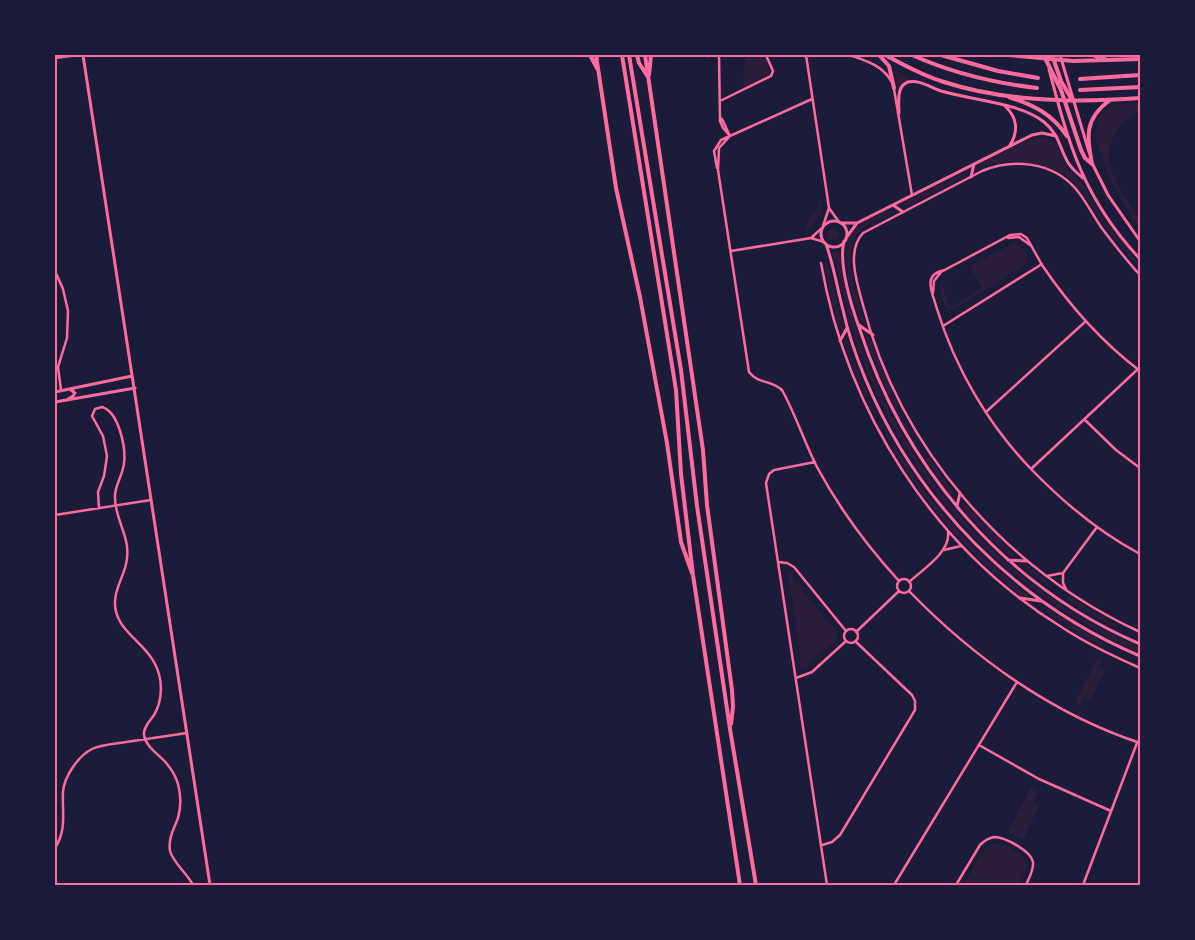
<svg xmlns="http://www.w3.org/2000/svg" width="1195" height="940" viewBox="0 0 1195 940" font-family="'Source Sans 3',sans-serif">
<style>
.green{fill:#2a1e3b;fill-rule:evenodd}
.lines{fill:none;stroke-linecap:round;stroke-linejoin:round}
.minor{stroke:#ff6b9d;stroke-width:2.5}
.tertiary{stroke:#ff6b9d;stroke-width:3}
.secondary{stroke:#ff6b9d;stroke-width:4}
.primary{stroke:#ff6b9d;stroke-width:4}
.neatline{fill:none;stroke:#ff6b9d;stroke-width:2}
</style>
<rect width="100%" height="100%" fill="#1b1b3a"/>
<path class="green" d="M 745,55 L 763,55 L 770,73 L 769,75 L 743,87 Z
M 896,71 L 912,79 L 903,82 L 897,87 Z
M 1140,103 L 1140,112 C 1129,115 1122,121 1116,131 C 1101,158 1113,180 1129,203 C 1135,212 1140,217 1140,228 L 1123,203 L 1110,179 L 1094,136 L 1099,117 L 1108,108 L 1115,104 Z
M 1043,137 L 1050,139 L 1057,145 L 1068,168 L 1082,183 L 1106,223 L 1140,264 L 1140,269 L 1105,227 L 1080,188 L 1063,174 L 1044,165 L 1016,161 L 992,163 L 975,170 C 980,160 1031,138 1043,137 Z
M 968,171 L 964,177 L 907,206 L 899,205 Z
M 818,200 L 821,200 L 822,213 L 807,231 L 806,227 L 809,223 L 809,218 L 819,206 Z
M 889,211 L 894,211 C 884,219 869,222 860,231 C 840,253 858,300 866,325 L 864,325 L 860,319 C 853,293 835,253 855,229 C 863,221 878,215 889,211 Z
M827 234a6 6 0 1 1 12 0a6 6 0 1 1-12 0Z
M 1015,243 C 1025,248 1032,257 1023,266 L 955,309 L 950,310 L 945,307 L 939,286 L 942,280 ZM 970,267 L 982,288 L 954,305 L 951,306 L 947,301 L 942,283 L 945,280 Z
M 839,251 C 843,286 853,320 865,354 C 914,486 1010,591 1140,647 L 1140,653 C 1005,590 911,491 859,351 C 847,318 842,285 832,252 Z
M 824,262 L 828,262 L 835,295 L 844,326 L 842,333 L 833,308 Z
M 865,332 L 870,337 L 898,405 L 896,406 L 911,433 L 909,434 C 891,401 876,368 864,333 Z
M 846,336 L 852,357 L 869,397 L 865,398 L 844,342 Z
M 882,423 C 898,450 914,478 934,503 C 962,537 995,569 1030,596 L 1025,597 L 1021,595 C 970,558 924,502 892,448 L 894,447 L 880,424 Z
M 929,457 L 952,490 L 956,499 L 953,498 L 925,459 Z
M 961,502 L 963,502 L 1017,557 C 1014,557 1011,557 1009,555 C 999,549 963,513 961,502 Z
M 1019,563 L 1026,564 L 1051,584 L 1049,587 Z
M 789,572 L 794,575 L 793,578 L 830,625 L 833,625 L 838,632 L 836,641 L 810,661 L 808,666 L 803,670 L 800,668 L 799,661 L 801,658 L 789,579 L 786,575 Z
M 1069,596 L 1117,625 L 1115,628 L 1066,599 Z
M 1048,609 L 1104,643 L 1102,647 L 1046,613 Z
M 1098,657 L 1103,660 L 1099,668 L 1105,671 L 1090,701 L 1084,698 L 1080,706 L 1075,703 Z
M 1031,787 L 1040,791 L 1034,802 L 1040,805 L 1023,840 L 1008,832 Z
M 993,844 C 1001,843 1005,846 1012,850 C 1032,861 1028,866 1020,885 L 963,885 L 984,850 Z"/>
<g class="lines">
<path class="minor" d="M 719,55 L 720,121 L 723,128 L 730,136
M 806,55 L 829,208 L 823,226
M 850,55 C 866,61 882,65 891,81
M 55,58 L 78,55
M 894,89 L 912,195
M 720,101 L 771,76 L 773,71 L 766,55
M 722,119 L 729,134
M 730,136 L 719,148 L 718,170 L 749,372 C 758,384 772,380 782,390 C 796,415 804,442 817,467 C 839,508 868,547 899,581
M 717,168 L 714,151 L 721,140 L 812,99
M 829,208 L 839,222
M 811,238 L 822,228
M 1008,238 L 1019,237 L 1030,245
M 731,251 L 811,238 L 824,242
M 821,263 C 847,412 933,548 1063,628 C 1087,644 1113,656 1140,668
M 945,270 C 921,274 933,294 937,309 C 955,368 989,426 1032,470 C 1064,503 1099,532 1140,554
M 55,271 L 63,289 L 68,311 L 67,338 L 58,367 L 61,390
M 1140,275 C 1126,260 1113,243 1101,227 C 1092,214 1085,199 1075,188 C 1052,162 1013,158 982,171 L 863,233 C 846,251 857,283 863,305 C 900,449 1006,570 1140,632
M 933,293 L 934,281 L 941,272 L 1010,235 L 1021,234 L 1027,238 C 1032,247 1037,256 1042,265 C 1069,305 1102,342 1140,371
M 943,326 L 1042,264
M 987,411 L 1086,321
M 1085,420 L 1116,450 L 1140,468
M 815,462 L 774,470 L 769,474 L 766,483 L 827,885
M 1031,469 L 1138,369
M 99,508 L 98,492 L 104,476 L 107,456 L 103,436 L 92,416 L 95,409 L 102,407 C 119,412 126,448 124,463 C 123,475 115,485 115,496 C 114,518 130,536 127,558 C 126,574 115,586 115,602 C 114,630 144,641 155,664 C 163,679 163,700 154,715 C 150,721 143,728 144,735 C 146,748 160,755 167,764 C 172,770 176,777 178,784 C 181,795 181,807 178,818 C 174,829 168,838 170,851 C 174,864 187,873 193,885
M 55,515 L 151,500
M 944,550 L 961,546
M 778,562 L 787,563 L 794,567 L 846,631
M 1047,576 L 1063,573
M897 586a7 7 0 1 1 14 0a7 7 0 1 1-14 0Z
M 909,582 C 922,570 951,552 948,532
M 1066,589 L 1063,583 L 1063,573 L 1097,527
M 909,591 C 973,657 1052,714 1140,743
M844 636a7 7 0 1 1 14 0a7 7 0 1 1-14 0Z
M 856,632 L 899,591
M 796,678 L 812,672 L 846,641
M 979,745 L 1039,779 L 1111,811
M 822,845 L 832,842 L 840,835 L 915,710 L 915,701 L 912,695 L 855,641
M 55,848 C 67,830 62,812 63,792 C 64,777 78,756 92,749 C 102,744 115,744 126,742 C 146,739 166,736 187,733
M 894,885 L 1017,682
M 956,885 L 980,845 C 984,841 988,838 994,837 C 1005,837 1031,851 1033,862 C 1034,870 1029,878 1026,885
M 1083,885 L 1137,743"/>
<path class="tertiary" d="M 83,55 L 210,885
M 1060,55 L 1089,152
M 1049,69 C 1069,146 1084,199 1140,259
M 1005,106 C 1017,117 1019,131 1010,145
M 899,113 C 899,102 896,86 908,82 C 918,79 932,88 941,91 C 971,100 1021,103 1044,122 C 1061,136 1059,149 1069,164 C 1073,170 1078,174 1083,178
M 1092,163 L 1108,195 L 1140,241
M 971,177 L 974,164
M 893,205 L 903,212
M821 234a13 13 0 1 1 26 0a13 13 0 1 1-26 0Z
M 841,223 L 857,223
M 846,238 L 857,223 L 1032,135 L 1042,133 L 1056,136
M 844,241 C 838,264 852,308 860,330 C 905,469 1005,586 1140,644
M 826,244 C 834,266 837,288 843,310 C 848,333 856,356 865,378 C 916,502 1017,604 1140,656
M 859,325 L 873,335
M 840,341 L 847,328
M 55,392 L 132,376
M 68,399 L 73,396 L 75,393 L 70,389
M 55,402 L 135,388
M 957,506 L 960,493
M 1008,560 L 1027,561
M 1020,598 L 1041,601"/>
<path class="secondary" d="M 879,55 L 889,66 L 894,88
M 885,55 C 904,65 923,76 944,82 C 1006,102 1076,103 1140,98
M 912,55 C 952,73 994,83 1037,88
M 941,55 L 998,71 L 1038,78
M 1009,55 L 1073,61 L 1140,59
M 1052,55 L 1061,81 L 1072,100
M 1093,55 L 1107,60
M 1046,60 L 1061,90 L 1081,150 L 1085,158 L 1092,164
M 1080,79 L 1140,75
M 1080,90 L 1140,87
M 1009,97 C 1034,105 1052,114 1067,136
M 1092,164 C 1087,136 1084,119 1110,100"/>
<path class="primary" d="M 590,55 L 598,70
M 596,55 L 616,188 L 640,297 L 667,443 L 681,542 L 692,573
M 622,55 L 676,390 L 681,474 L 693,575 L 740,885
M 629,55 L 681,370 L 697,506 L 730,729 L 756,885
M 637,55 L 639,63 L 648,77
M 645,55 L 703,450 L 707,505 L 732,690 L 733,707 L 731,724
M 649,75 L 651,55"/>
</g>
<rect width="1195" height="940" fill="none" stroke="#1b1b3a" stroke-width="112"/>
<rect x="56" y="56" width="1083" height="828" class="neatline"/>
</svg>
